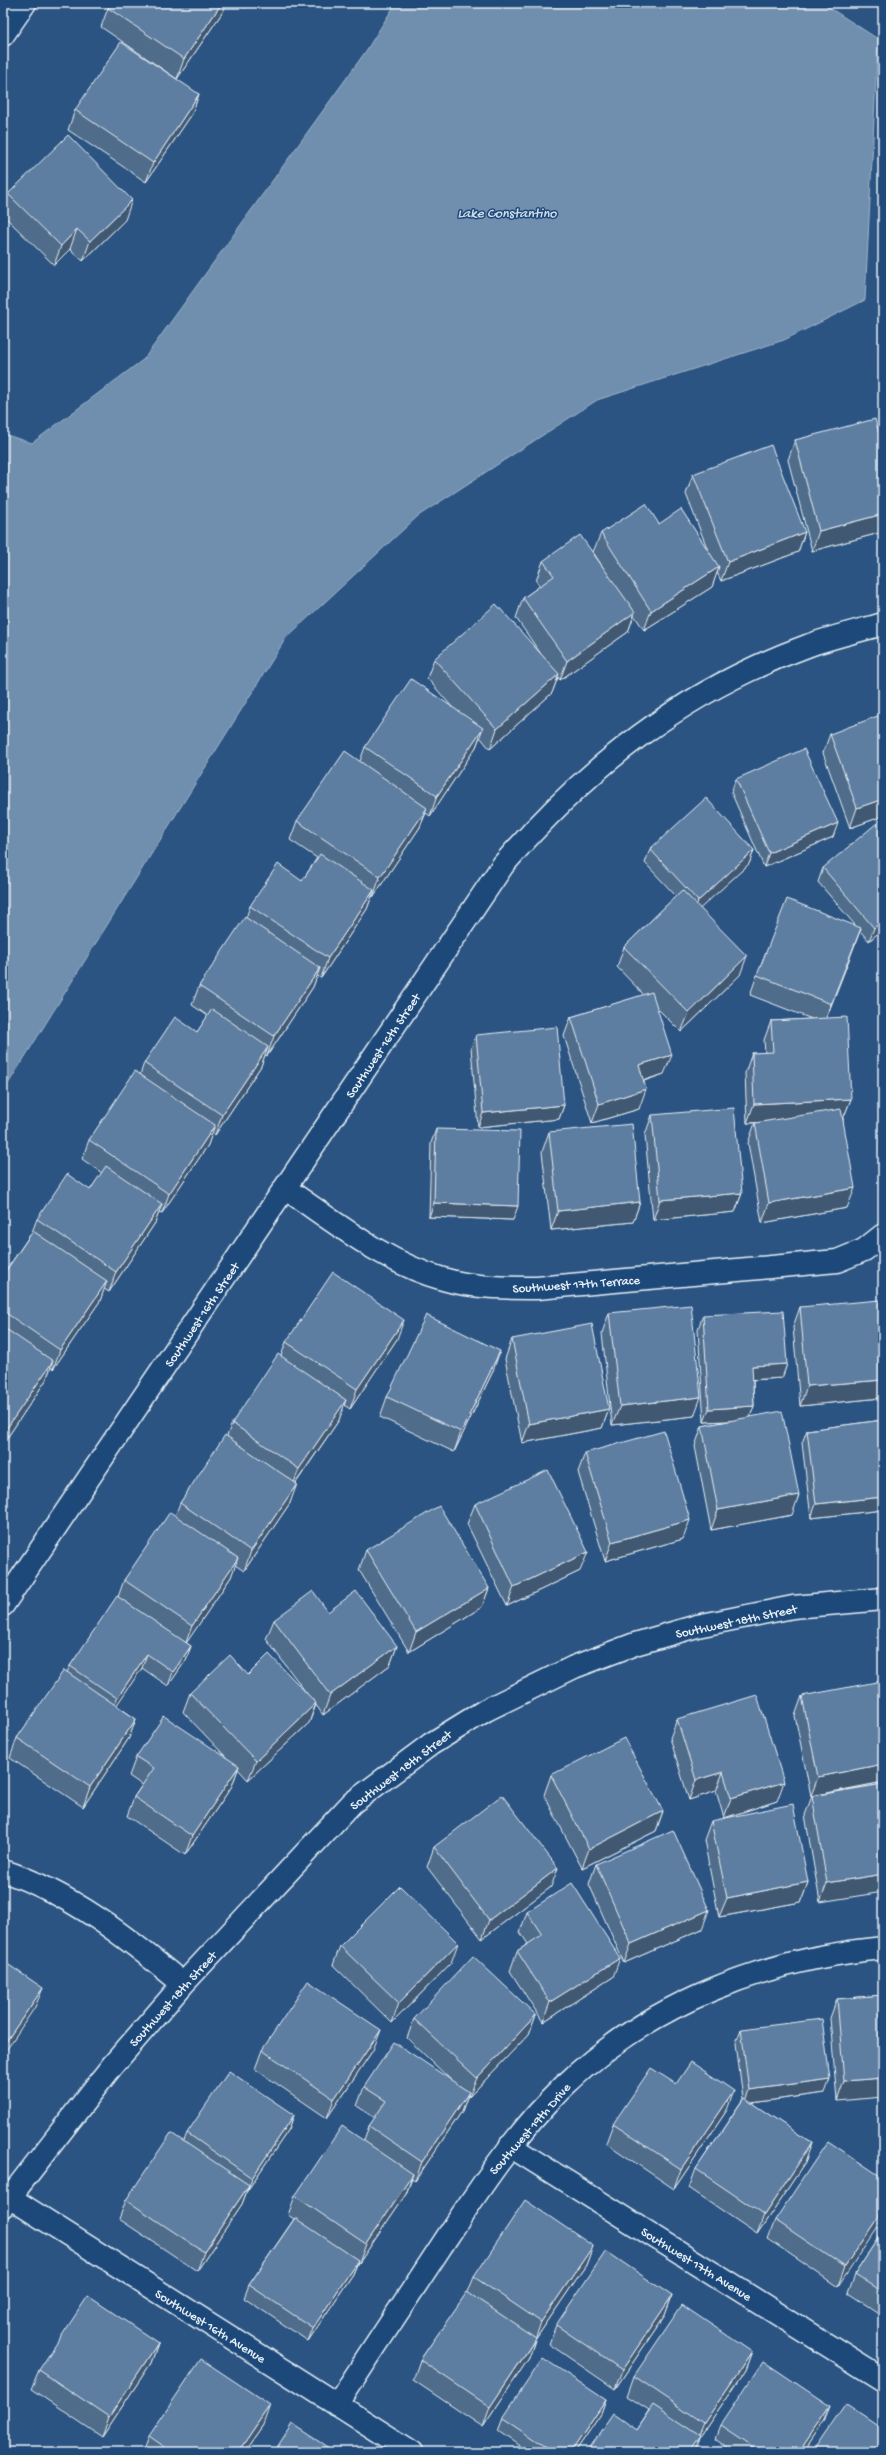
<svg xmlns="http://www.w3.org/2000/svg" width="886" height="2455" viewBox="0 0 886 2455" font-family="'Gochi Hand',sans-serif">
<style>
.water{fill:#708ead;stroke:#a0b6cb}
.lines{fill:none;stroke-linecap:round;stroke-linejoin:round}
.minor-casing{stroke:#e8f1f8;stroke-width:25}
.minor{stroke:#1f4a7a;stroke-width:22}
.wall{fill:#506c8a;stroke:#e8f1f8}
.shaded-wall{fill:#415871;stroke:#e8f1f8}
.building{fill:#5d7da1;stroke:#e8f1f8}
.labels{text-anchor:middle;stroke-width:3;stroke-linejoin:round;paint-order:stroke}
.street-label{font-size:13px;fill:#e8f1f8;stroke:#1f4a7a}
.water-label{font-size:14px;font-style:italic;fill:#d0dde9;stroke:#1f4a7a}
</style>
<rect width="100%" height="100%" fill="#2b5482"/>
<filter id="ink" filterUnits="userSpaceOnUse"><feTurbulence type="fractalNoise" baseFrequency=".025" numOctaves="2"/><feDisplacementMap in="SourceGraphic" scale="8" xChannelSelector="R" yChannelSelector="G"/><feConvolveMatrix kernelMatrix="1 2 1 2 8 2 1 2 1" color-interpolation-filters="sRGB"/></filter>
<g filter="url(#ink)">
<path class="water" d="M 396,3 L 822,3 L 878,39 L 865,300 L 784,340 L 597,400 L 418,516 L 286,638 L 3,1092 L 3,434 L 32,443 L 144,359 L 366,51 Z"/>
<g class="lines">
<g class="minor-casing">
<path id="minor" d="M 3,35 L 25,3
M 286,1189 C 335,1222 385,1263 443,1279 C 473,1288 506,1288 537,1288 L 837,1261 L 864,1250 L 883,1235
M 3,1605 L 503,865 C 588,766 683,691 807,646 C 832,637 858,631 883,624
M 3,1871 C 70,1892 129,1939 183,1984
M 510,2146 L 883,2380
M 9,2197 L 412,2452
M 3,2206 L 112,2066 L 183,1984 L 352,1803 L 431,1744 L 486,1710 L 574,1667 L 635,1644 L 697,1626 L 793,1607 L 883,1599
M 337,2405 C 371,2352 406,2300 440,2248 C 477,2192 514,2135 563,2087 C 649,2003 765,1959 883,1948"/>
</g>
<use href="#minor" class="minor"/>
</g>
<path class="wall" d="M 111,3 L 226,3 L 224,10 L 177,79 L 101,27 L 108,8 Z
M 238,3 L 248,3 L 245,8 Z
M 199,94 L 192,114 L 146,182 L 68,130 L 75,110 Z
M 8,194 L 125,220 L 83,261 L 70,249 L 54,265 L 3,215 L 3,207 Z
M 795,440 L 883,448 L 883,532 L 812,551 L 788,460 Z
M 693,474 L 805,532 L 798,552 L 721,581 L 717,572 L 712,587 L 644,630 L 634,615 L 628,632 L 560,680 L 558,677 L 552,693 L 490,749 L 480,737 L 476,747 L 430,816 L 426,813 L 420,827 L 373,897 L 372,896 L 367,909 L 321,978 L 317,976 L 313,987 L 267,1056 L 265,1055 L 261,1066 L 215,1135 L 212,1133 L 208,1145 L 162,1213 L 159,1212 L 155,1223 L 109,1292 L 104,1289 L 100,1301 L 53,1369 L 51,1367 L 46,1380 L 3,1444 L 3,1275 L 32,1232 L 37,1219 L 90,1190 L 102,1173 L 82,1159 L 89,1140 L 140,1075 L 144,1063 L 197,1032 L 208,1016 L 192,1005 L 199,986 L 246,918 L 250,906 L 302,881 L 317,858 L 290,840 L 297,821 L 360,761 L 365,747 L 452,707 L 427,678 L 434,659 L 541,654 L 516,618 L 523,598 L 540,586 L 536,581 L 543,561 L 606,572 L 593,552 L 601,533 L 659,524 L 709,553 L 686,494 Z
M 830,734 L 883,816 L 850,828 L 823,753 Z
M 736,779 L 833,837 L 764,867 L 731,792 Z
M 650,849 L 754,850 L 749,864 L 700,908 L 740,975 L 681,1032 L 656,1007 L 664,1074 L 644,1081 L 639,1109 L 592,1123 L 564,1036 L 571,1017 L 644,995 L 617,967 L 624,947 L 676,896 L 645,863 Z
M 823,868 L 883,929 L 869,941 L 860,931 L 826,1018 L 851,1099 L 843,1119 L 847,1208 L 762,1223 L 748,1143 L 755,1123 L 756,1123 L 747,1123 L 745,1073 L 752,1053 L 765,1053 L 764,1040 L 771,1021 L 812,1019 L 750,995 L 757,975 L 855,925 L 818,882 Z
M 476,1035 L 564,1105 L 559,1119 L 478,1127 L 471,1048 Z
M 652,1115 L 742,1193 L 735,1212 L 653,1220 L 645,1135 Z
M 436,1129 L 513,1220 L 429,1217 L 431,1143 Z
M 549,1132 L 640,1202 L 633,1222 L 551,1230 L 542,1152 Z
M 800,1307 L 883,1326 L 883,1394 L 881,1398 L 800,1406 L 793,1327 Z
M 609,1313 L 694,1416 L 612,1425 L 602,1333 Z
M 703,1315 L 787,1364 L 782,1378 L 753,1380 L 754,1406 L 750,1417 L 792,1515 L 711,1530 L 695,1446 L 702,1426 L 731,1421 L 704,1422 L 698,1329 Z
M 397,1339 L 350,1409 L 344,1405 L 339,1420 L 296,1483 L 290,1503 L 244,1571 L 235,1565 L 231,1577 L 186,1643 L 191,1646 L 186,1660 L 168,1686 L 142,1668 L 116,1705 L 136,1719 L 129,1738 L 83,1807 L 10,1758 L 17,1738 L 67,1672 L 70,1666 L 118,1597 L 124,1580 L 175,1516 L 180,1503 L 227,1436 L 232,1423 L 281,1356 L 286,1342 Z
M 512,1339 L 609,1409 L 602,1428 L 522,1443 L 505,1359 Z
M 493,1371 L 454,1452 L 380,1417 L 387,1397 Z
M 883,1420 L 883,1510 L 811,1518 L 802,1443 L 807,1430 Z
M 585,1453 L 683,1539 L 605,1561 L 578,1472 Z
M 475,1504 L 580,1571 L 507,1606 L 467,1524 Z
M 366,1550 L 489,1588 L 482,1607 L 409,1652 L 359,1570 Z
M 328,1612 L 397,1646 L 390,1665 L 323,1715 L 316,1705 L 309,1723 L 248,1780 L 238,1769 L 232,1786 L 185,1855 L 127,1816 L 134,1797 L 142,1785 L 129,1776 L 136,1757 L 227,1758 L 183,1712 L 190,1693 L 248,1675 L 308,1695 L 266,1639 L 274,1620 Z
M 802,1696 L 883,1782 L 815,1795 L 883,1784 L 820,1902 L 805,1815 L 812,1796 L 811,1796 L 795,1716 Z
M 677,1719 L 777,1801 L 724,1818 L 716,1791 L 689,1800 L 670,1738 Z
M 551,1775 L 663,1811 L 656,1831 L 582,1868 L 544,1795 Z
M 711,1821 L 808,1882 L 801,1902 L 719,1917 L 704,1840 Z
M 434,1847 L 551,1887 L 482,1939 L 427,1867 Z
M 596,1864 L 702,1929 L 624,1963 L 589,1884 Z
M 527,1912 L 613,1977 L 543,2022 L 510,1971 L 517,1951 L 528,1944 L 520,1932 Z
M 340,1946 L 451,1963 L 392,2023 L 333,1965 Z
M 883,1995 L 837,2101 L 830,2018 L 837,1999 Z
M 536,2015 L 529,2034 L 469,2097 L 468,2095 L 462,2111 L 415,2181 L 412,2179 L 406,2194 L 359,2263 L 358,2262 L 353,2274 L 308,2341 L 244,2298 L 249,2285 L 294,2219 L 288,2215 L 295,2196 L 364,2141 L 369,2126 L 375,2118 L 357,2106 L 364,2087 L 452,2081 L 407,2038 L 414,2019 Z
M 741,2029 L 825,2093 L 751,2103 L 812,2143 L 805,2163 L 757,2234 L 689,2188 L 696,2169 L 743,2099 L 736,2043 Z
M 262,2050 L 373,2050 L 327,2118 L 255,2069 Z
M 676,2084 L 727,2110 L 674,2189 L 606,2143 L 613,2124 Z
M 294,2115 L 289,2129 L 247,2191 L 242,2204 L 197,2271 L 119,2219 L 126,2200 L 184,2141 L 187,2133 Z
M 883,2178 L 838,2287 L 768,2239 L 775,2220 Z
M 883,2231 L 883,2316 L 848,2293 L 855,2274 Z
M 593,2246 L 586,2265 L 535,2340 L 529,2358 L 483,2427 L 413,2380 L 420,2360 L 468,2292 L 474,2277 Z
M 672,2296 L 665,2315 L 615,2389 L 549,2344 L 556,2325 Z
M 158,2343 L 151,2363 L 102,2437 L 31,2389 L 39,2370 Z
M 752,2352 L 745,2371 L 699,2438 L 694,2452 L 587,2452 L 636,2430 L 649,2410 L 627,2396 L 634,2376 Z
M 606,2400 L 601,2414 L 575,2452 L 528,2452 L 498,2431 L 503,2418 Z
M 825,2420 L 803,2452 L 733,2452 L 715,2439 L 720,2426 Z
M 263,2425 L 244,2452 L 143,2452 L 149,2436 Z"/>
<path class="shaded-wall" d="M 222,3 L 226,3 L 224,10 L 177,79 L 184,59 Z
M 199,94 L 192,114 L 146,182 L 153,163 Z
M 132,200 L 125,220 L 83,261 L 90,241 Z
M 77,229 L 70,249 L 54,265 L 61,246 Z
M 883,514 L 883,532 L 812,551 L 819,531 Z
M 805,532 L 798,552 L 721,581 L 728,562 Z
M 719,567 L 712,587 L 644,630 L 651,611 Z
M 635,612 L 628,632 L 560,680 L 567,661 Z
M 559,674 L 552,693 L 490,749 L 497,729 Z
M 483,728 L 476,747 L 430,816 L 437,796 Z
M 883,799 L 883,816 L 850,828 L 857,808 Z
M 427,808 L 420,827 L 373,897 L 380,877 Z
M 838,823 L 833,837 L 764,867 L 769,853 Z
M 754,850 L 749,864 L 693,915 L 698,901 Z
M 374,890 L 367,909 L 321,978 L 328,958 Z
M 883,920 L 883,929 L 869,941 L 874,928 Z
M 861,928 L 854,947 L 824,1024 L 831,1004 Z
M 747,956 L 740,975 L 681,1032 L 689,1013 Z
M 320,968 L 313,987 L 267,1056 L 274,1036 Z
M 268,1047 L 261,1066 L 215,1135 L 222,1115 Z
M 672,1055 L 664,1074 L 632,1084 L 639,1065 Z
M 646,1089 L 639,1109 L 592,1123 L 599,1104 Z
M 851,1099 L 843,1119 L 747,1123 L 754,1104 Z
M 564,1105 L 559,1119 L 478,1127 L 483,1113 Z
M 215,1125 L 208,1145 L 162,1213 L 169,1194 Z
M 855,1188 L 847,1208 L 762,1223 L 769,1203 Z
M 742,1193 L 735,1212 L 653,1220 L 660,1200 Z
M 640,1202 L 633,1222 L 551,1230 L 558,1211 Z
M 434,1203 L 518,1206 L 513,1220 L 429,1217 Z
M 162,1204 L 155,1223 L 109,1292 L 116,1272 Z
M 107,1281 L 100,1301 L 53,1369 L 60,1350 Z
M 404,1320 L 397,1339 L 350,1409 L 357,1389 Z
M 500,1351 L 493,1371 L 454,1452 L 461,1432 Z
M 53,1361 L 46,1380 L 3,1444 L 3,1440 L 7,1428 Z
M 787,1364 L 782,1378 L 747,1380 L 752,1366 Z
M 883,1380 L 883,1394 L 881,1398 L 800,1406 L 807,1386 Z
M 701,1397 L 694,1416 L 612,1425 L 620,1406 Z
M 346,1400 L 339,1420 L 292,1488 L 299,1469 Z
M 754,1406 L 749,1420 L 704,1422 L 709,1409 Z
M 609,1409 L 602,1428 L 522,1443 L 529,1424 Z
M 297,1484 L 290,1503 L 244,1571 L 251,1551 Z
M 799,1495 L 792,1515 L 711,1530 L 718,1510 Z
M 883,1497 L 883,1510 L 811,1518 L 816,1504 Z
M 690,1520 L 683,1539 L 605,1561 L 612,1542 Z
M 588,1552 L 580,1571 L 507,1606 L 514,1587 Z
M 238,1558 L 231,1577 L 185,1645 L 192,1626 Z
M 489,1588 L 482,1607 L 409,1652 L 416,1632 Z
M 191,1646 L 186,1660 L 168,1686 L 173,1672 Z
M 397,1646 L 390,1665 L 323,1715 L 330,1695 Z
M 147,1654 L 142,1668 L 112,1712 L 117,1698 Z
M 316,1703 L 309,1723 L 248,1780 L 256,1761 Z
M 136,1719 L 129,1738 L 83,1807 L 90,1787 Z
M 883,1764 L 883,1782 L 811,1796 L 818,1777 Z
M 239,1766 L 232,1786 L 185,1855 L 192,1836 Z
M 723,1772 L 716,1791 L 689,1800 L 696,1780 Z
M 784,1782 L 777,1801 L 724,1818 L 731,1798 Z
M 663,1811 L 656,1831 L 582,1868 L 589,1849 Z
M 558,1868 L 551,1887 L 482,1939 L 489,1920 Z
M 883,1874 L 883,1892 L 820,1902 L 827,1883 Z
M 808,1882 L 801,1902 L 719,1917 L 727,1898 Z
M 709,1910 L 702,1929 L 624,1963 L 631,1944 Z
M 458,1943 L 451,1963 L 392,2023 L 399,2003 Z
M 620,1958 L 613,1977 L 543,2022 L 550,2002 Z
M 43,1988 L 35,2007 L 3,2055 L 3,2046 Z
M 536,2015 L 529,2034 L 469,2097 L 477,2078 Z
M 381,2030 L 373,2050 L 327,2118 L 334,2099 Z
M 883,2078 L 883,2097 L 837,2101 L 844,2081 Z
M 830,2079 L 825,2093 L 744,2104 L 749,2090 Z
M 734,2091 L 727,2110 L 674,2189 L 681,2169 Z
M 469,2092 L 462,2111 L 415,2181 L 422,2162 Z
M 294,2115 L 289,2129 L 247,2191 L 252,2178 Z
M 812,2143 L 805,2163 L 757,2234 L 764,2215 Z
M 413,2174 L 406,2194 L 359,2263 L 366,2244 Z
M 249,2185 L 242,2204 L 197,2271 L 204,2252 Z
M 883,2211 L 883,2220 L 838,2287 L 845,2267 Z
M 593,2246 L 586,2265 L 535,2340 L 529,2358 L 483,2427 L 490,2407 L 535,2340 L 541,2322 Z
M 358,2260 L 353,2274 L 308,2341 L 313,2328 Z
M 672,2296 L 665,2315 L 615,2389 L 622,2370 Z
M 158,2343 L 151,2363 L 102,2437 L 109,2417 Z
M 752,2352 L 745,2371 L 699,2438 L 694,2452 L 689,2452 L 697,2440 L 704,2423 Z
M 606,2400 L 601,2414 L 575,2452 L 571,2452 Z
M 270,2405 L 263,2425 L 244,2452 L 238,2452 Z
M 830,2406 L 825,2420 L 803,2452 L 799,2452 Z"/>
<path class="building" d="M 111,3 L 222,3 L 184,59 L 108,8 Z
M 121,42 L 199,94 L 153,163 L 75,110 Z
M 68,135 L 132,200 L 90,241 L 77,229 L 61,246 L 8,194 Z
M 875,419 L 883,448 L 883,514 L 819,531 L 795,440 Z
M 771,445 L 805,532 L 728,562 L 693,474 Z
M 646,504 L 659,524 L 681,509 L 719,567 L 651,611 L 601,533 Z
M 580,535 L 635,612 L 567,661 L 523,598 L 554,576 L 543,561 Z
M 496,604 L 559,674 L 497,729 L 434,659 Z
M 411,679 L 483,728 L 437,796 L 365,747 Z
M 883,714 L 883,799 L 857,808 L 830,734 Z
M 804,749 L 838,823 L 769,853 L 736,779 Z
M 345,751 L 427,808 L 380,877 L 297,821 Z
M 706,798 L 754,850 L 698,901 L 650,849 Z
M 883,818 L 883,920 L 874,928 L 823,868 Z
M 320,854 L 374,890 L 328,958 L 250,906 L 278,864 L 302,881 Z
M 682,890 L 747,956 L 689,1013 L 624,947 Z
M 787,899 L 861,928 L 831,1004 L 757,975 Z
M 245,917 L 320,968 L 274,1036 L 199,986 Z
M 652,992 L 672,1055 L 639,1065 L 646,1089 L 599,1104 L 571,1017 Z
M 212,1009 L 268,1047 L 222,1115 L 144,1063 L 175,1017 L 197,1032 Z
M 847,1017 L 851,1099 L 754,1104 L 752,1053 L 773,1052 L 771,1021 Z
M 557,1027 L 564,1105 L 483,1113 L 476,1035 Z
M 135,1071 L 215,1125 L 169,1194 L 89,1140 Z
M 734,1108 L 742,1193 L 660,1200 L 652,1115 Z
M 841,1109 L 855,1188 L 769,1203 L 755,1123 Z
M 632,1124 L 640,1202 L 558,1211 L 549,1132 Z
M 436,1129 L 520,1131 L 518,1206 L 434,1203 Z
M 106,1166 L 162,1204 L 116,1272 L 37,1219 L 67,1174 L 90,1190 Z
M 33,1231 L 107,1281 L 60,1350 L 3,1311 L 3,1275 Z
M 333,1272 L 404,1320 L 357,1389 L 286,1342 Z
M 880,1300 L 883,1326 L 883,1380 L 807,1386 L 800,1307 Z
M 691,1305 L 701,1397 L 620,1406 L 609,1313 Z
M 783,1311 L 787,1364 L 752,1366 L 754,1406 L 709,1409 L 703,1315 Z
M 426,1315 L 500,1351 L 461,1432 L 387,1397 Z
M 592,1324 L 609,1409 L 529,1424 L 512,1339 Z
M 3,1327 L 53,1361 L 7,1428 L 3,1425 Z
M 278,1354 L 346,1400 L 299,1469 L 232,1423 Z
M 782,1411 L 799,1495 L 718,1510 L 702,1426 Z
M 883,1420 L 883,1497 L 816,1504 L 807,1430 Z
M 664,1431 L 690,1520 L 612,1542 L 585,1453 Z
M 225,1435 L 297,1484 L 251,1551 L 180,1503 Z
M 548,1470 L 588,1552 L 514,1587 L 475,1504 Z
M 439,1506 L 489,1588 L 416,1632 L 366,1550 Z
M 170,1512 L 238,1558 L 192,1626 L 124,1580 Z
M 313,1591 L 328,1612 L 356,1591 L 397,1646 L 330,1695 L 274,1620 Z
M 117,1596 L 191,1646 L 173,1672 L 147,1654 L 117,1698 L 70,1666 Z
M 269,1654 L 316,1703 L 256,1761 L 190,1693 L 230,1655 L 248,1675 Z
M 64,1670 L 136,1719 L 90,1787 L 17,1738 Z
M 882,1681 L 883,1686 L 883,1764 L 818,1777 L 802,1696 Z
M 757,1695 L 784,1782 L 731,1798 L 723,1772 L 696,1780 L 677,1719 Z
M 164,1716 L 239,1766 L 192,1836 L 134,1797 L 154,1768 L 136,1757 Z
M 624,1738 L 663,1811 L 589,1849 L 551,1775 Z
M 883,1784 L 883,1874 L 827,1883 L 812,1796 Z
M 502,1795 L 558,1868 L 489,1920 L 434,1847 Z
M 793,1804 L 808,1882 L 727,1898 L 711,1821 Z
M 673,1830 L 709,1910 L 631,1944 L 596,1864 Z
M 572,1883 L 620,1958 L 550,2002 L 517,1951 L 542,1935 L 527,1912 Z
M 400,1886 L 458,1943 L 399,2003 L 340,1946 Z
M 473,1956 L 536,2015 L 477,2078 L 414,2019 Z
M 3,1961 L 43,1988 L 3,2046 Z
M 308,1981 L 381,2030 L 334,2099 L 262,2050 Z
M 883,1995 L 883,2078 L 844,2081 L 837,1999 Z
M 822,2019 L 830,2079 L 749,2090 L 741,2029 Z
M 394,2042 L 469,2092 L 422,2162 L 369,2126 L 386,2101 L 364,2087 Z
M 691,2062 L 734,2091 L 681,2169 L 613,2124 L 651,2068 L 676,2084 Z
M 229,2071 L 294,2115 L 252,2178 L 187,2133 Z
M 744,2098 L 812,2143 L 764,2215 L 696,2169 Z
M 342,2126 L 413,2174 L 366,2244 L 295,2196 Z
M 171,2133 L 249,2185 L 204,2252 L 126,2200 Z
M 828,2141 L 883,2178 L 883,2211 L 845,2267 L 775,2220 Z
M 525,2200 L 593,2246 L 541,2322 L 474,2277 Z
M 295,2218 L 358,2260 L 313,2328 L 249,2285 Z
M 883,2231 L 883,2292 L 855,2274 Z
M 606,2251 L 672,2296 L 622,2370 L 556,2325 Z
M 467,2292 L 536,2338 L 490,2407 L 420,2360 Z
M 88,2296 L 158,2343 L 109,2417 L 39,2370 Z
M 682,2305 L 752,2352 L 704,2423 L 634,2376 Z
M 543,2358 L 606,2400 L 571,2452 L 554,2452 L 503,2418 Z
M 201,2359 L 270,2405 L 238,2452 L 172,2452 L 149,2436 Z
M 763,2361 L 830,2406 L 799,2452 L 759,2452 L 720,2426 Z
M 846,2404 L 883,2429 L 883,2452 L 813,2452 Z
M 653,2405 L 700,2436 L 689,2452 L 587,2452 L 613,2414 L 636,2430 Z
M 292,2424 L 335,2452 L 274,2452 Z"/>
</g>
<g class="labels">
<g class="street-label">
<text transform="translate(382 1045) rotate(-56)" y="5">Southwest 16th Street</text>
<text transform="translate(576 1283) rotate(-4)" y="5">Southwest 17th Terrace</text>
<text transform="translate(201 1314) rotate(-56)" y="5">Southwest 16th Street</text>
<text transform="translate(736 1620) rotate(-12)" y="5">Southwest 18th Street</text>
<text transform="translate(400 1769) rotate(-37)" y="5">Southwest 18th Street</text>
<text transform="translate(172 1998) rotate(-48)" y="5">Southwest 18th Street</text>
<text transform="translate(529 2128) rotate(-49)" y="5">Southwest 19th Drive</text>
<text transform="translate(697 2263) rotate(32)" y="5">Southwest 17th Avenue</text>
<text transform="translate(211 2325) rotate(32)" y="5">Southwest 16th Avenue</text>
</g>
<g class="water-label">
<text x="507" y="217">Lake Constantino</text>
</g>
</g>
<rect width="886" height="2455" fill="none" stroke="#1f4a7a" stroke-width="16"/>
<rect x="8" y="8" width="870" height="2439" fill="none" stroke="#e8f1f8" stroke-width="1.5" filter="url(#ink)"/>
</svg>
